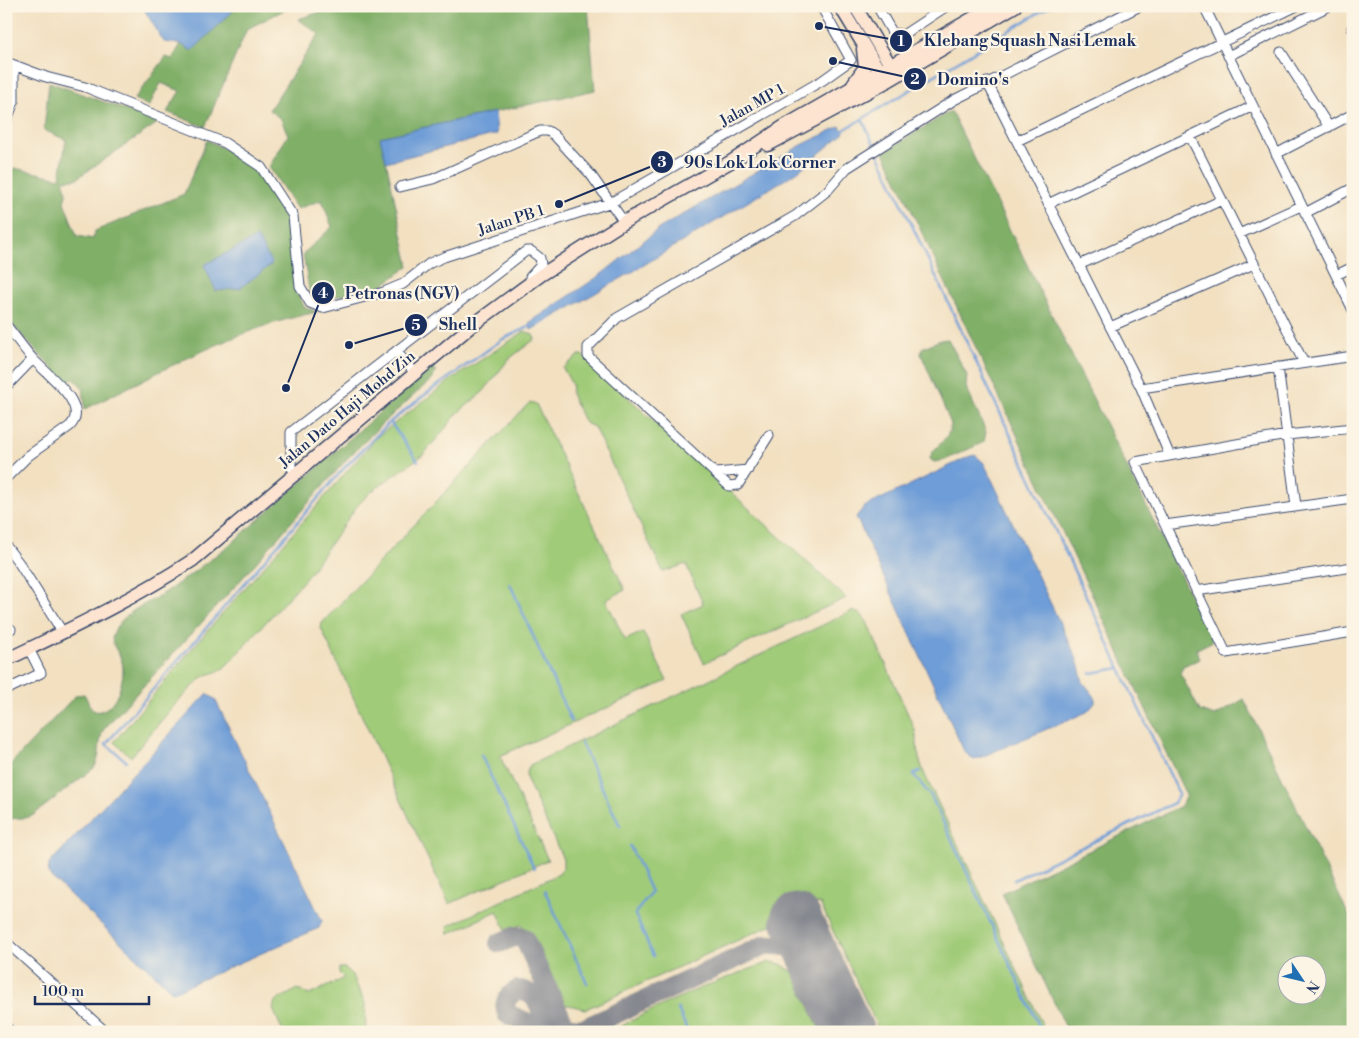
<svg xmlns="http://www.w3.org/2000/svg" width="1359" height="1038" viewBox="0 0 1359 1038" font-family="'Libre Bodoni',serif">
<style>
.green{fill:#a0cb78;stroke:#5e7d6b}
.forest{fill:#80af68;stroke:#4e6f63;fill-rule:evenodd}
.water{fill:#6e9dd7;stroke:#44669a}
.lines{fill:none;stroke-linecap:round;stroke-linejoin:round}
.stream{stroke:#6e9dd7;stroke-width:2.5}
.taxiway{stroke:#868890;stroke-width:20}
.runway{stroke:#868890;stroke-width:51}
.street-casing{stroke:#3b4a6d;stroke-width:11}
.secondary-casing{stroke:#3b4a6d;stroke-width:15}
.street{stroke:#fff;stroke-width:9}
.secondary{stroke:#fde4d1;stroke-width:12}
.labels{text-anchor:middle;stroke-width:4.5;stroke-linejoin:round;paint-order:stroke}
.street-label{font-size:15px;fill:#1b2f5e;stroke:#fcf5e5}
.leader{fill:none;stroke:#1b2f5e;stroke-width:2}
.callout-dot{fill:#1b2f5e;stroke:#fcf5e5;stroke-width:2}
.mark-label{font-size:15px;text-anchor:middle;font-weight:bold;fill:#fff}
.callout-label{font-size:16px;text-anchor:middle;font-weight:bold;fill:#1b2f5e;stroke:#fcf5e5;stroke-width:4.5;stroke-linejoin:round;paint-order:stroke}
</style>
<rect width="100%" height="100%" fill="#fcf5e5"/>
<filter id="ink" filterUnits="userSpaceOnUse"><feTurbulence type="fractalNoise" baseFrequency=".02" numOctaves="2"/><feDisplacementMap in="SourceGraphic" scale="10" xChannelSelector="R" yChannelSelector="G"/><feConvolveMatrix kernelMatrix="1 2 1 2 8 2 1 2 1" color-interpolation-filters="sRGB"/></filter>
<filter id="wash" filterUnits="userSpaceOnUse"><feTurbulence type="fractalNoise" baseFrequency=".0096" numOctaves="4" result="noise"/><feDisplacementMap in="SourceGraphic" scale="20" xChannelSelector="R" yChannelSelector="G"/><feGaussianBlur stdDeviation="1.12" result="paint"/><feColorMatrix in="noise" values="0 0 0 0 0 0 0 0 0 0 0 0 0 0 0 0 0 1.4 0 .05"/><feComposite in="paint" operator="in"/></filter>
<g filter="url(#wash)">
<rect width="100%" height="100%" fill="#f2e0c1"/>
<path class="green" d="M 525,331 L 533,335 L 535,339 L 509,359 L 483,392 L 458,413 L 424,454 L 371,492 L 357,506 L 306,578 L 226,666 C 216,675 209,672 202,678 C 175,702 154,730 131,757 L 114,742 L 196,644 L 378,436 L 452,379 Z
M 579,355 L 582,355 L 846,598 L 704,663 L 681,614 L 703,604 L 686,564 L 663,572 L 594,427 L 585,423 L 571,394 L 572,385 L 563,368 Z
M 530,402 L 536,404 L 625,590 L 606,600 L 625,640 L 643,632 L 667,681 L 500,756 L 548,860 L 449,904 L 321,628 L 322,623 Z
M 852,611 L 861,614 L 867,622 L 915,730 L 919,758 L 924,773 L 1046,1032 L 880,1032 L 820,903 L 586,1009 L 563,1004 L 528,930 L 521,925 L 506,930 L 497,911 L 449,934 L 448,926 L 559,874 L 563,868 L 563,859 L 527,780 L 526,773 L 530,765 Z
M 770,962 L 781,964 L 793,972 L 821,1032 L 611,1032 C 661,1003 715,981 770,962 Z
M 339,968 L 345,968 L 352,975 L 365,1002 L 366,1032 L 283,1032 L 273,1009 L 275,1001 L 298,989 L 309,995 L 344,978 L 339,973 Z"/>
<path class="forest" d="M 238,6 L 292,6 L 247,29 L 205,127 L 167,112 L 180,91 L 161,83 L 149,106 L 134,99 L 166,57 L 172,59 L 181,44 L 192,50 Z
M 331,6 L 588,6 L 595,90 L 381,137 L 409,266 L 380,287 L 319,300 L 310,295 L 303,254 L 332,227 L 322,200 L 297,209 L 269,167 L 288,135 L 281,119 L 269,110 L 319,34 L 298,19 L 330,9 Z
M 49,82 L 159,122 L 76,179 L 63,180 L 67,192 L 64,202 L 77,236 L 93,239 L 95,231 L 184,194 L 207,140 L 248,161 L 258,171 L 290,219 L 295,286 L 304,307 L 317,312 C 236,328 159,373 85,409 L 83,388 L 74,379 L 65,382 L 6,318 L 6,181 L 14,168 L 60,178 L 66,140 L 44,130 Z
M 951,111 L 1213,641 L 1197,649 L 1200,659 L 1183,666 L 1180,673 L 1200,711 L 1215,716 L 1244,699 L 1353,924 L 1353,1032 L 1068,1032 L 1002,893 L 1181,806 L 1186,795 L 884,152 ZM 1286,966 L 1316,966 L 1316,996 L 1286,996 Z
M 948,339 L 967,375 L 966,387 L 986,432 L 984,442 L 945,460 L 934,462 L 930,459 C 931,447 950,441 951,424 L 921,354 L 922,348 L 940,340 Z
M 431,367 L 436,371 L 432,379 L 384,422 L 346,460 L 239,582 L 104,729 C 97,741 102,756 94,768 L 32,816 C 23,820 15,816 6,821 L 6,769 L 76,695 L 84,694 C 89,700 89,714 101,711 C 117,706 126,677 122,662 C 120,652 109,645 113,634 C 123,611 146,605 166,592 C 189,576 211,559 233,542 Z"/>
<path class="water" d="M 142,6 L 238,6 L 192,51 L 181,44 L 164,42 Z
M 495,112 L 497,134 L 386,162 L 380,137 Z
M 840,126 L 844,133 L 797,172 L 634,271 L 531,330 L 529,323 L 599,276 L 660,228 L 798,147 Z
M 257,237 L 272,264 L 240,288 L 216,291 L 204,265 Z
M 975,455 L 984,463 L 1077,659 L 1083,682 L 1095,697 L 1095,703 L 1087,712 L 974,760 L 964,751 L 856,517 L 864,507 L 968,457 Z
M 207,694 L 215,699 L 322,921 L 319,928 L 173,992 L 48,874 L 49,864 Z"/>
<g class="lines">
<path class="stream" d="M 842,131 L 862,119
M 390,422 L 418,461
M 510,584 L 571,721
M 1091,673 L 1120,668
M 581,743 L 620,826
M 481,755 L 534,868
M 126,761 L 106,744 L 345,467 L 390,422 L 426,394 L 503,339 L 532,325
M 920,771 L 913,774 L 931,796 L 1042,1032
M 630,846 L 651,892 L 635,914 L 653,956
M 1014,880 L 1174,803 L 1179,794 L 862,119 L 1050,6
M 545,891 L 587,983
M 678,1009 L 688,1032"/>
<path class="taxiway" d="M 499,943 L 516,936 L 524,938 L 564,1024 L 574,1029 L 585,1028
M 548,1025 C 541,1010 536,989 517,990 C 507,996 503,1003 507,1014 L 551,1032
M 576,1032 L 765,945 C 801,943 809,958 827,985"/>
<path class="runway" d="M 796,919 L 849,1032"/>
</g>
</g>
<g filter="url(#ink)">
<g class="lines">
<g class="street-casing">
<path id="street" d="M 877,6 L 892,32 L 903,35 L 947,6
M 1204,6 L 1353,310
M 1352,28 L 1353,30
M 1281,52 L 1329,127
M 1228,56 L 1329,6
M 6,62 L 46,77 L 85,87 L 225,143 L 261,167 L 293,216 L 300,286 L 310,303 L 323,308 L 384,292 L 403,284 L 430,263 L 444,257 L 612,202 L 823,80 L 851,60 L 821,6
M 987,82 L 1141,388 L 1169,454
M 6,122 L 14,102 L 14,65
M 1190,136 L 1304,363
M 1017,141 L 1297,6
M 1276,154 L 1353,114
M 400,187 L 433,179 L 540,131 L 548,131 L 554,135 L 591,175 L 624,222
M 1048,204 L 1253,106
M 1305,213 L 1353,188
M 1239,234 L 1301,206
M 1079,265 L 1222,200
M 1336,275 L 1353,267
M 6,325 C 15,336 23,348 33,359 C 45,373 91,405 70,426 L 28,456 L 6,478
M 1110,327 L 1254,264
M 396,351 L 415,373
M 1278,367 L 1296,506
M 6,387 L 33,359
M 1141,388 L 1353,356
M 1353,428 L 1287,435 L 1135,462 L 1226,653 L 1353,632
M 769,435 L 738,485 L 729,486 L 588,356 L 588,347 L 617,318 L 795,216 L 827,191 L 847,168 L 954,100 L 1140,6
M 296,473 L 291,467 L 291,432 L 526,251 L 531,251 L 540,258 L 541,265 L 530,277
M 716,473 L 748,470
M 1165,525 L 1353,499
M 6,546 L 19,563 L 63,633
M 1196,591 L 1353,567
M 6,631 L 11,629
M 6,690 L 41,673 L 29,649
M 6,942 L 106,1032
M 6,1027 L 11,1032"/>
</g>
<g class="secondary-casing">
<path id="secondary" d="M 840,6 L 883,77
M 855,6 L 895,73
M 853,84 L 865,67 L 863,49
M 768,145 L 886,82 L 1015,6
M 6,660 C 70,629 134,599 193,560 L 470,327 L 541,275 L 624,222 L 732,161 L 783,127 L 994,6"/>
</g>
<use href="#street" class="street"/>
<use href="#secondary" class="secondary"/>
</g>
</g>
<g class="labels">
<g class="street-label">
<text transform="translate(752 105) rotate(-29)" y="5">Jalan MP 1</text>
<text transform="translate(511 220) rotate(-18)" y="5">Jalan PB 1</text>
<text transform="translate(347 409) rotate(-40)" y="5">Jalan Dato Haji Mohd Zin</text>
</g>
</g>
<path class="leader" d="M819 26L901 41M833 61L915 79M559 204L662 162M286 388L323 293M349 345L416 325"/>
<g class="callout-dot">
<circle cx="819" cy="26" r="5"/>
<circle cx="833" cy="61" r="5"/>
<circle cx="559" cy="204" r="5"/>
<circle cx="286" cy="388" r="5"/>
<circle cx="349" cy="345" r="5"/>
<circle cx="901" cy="41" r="12"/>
<circle cx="915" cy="79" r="12"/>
<circle cx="662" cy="162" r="12"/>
<circle cx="323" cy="293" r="12"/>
<circle cx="416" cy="325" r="12"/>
</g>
<g class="mark-label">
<text x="901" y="46">1</text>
<text x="915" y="84">2</text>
<text x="662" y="167">3</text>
<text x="323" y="298">4</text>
<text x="416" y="330">5</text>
</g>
<g class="callout-label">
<text x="1030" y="46">Klebang Squash Nasi Lemak</text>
<text x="973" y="85">Domino's</text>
<text x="760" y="168">90s Lok Lok Corner</text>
<text x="402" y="299">Petronas (NGV)</text>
<text x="458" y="330">Shell</text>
</g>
<rect width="1359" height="1038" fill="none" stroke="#fcf5e5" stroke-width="25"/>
<g transform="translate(1302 980) rotate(125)"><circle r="24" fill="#fcf5e5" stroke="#a2a6af"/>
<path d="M0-4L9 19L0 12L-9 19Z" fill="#1f6fb2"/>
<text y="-8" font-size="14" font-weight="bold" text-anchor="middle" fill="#1b2f5e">N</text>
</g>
<path d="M35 996v8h114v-8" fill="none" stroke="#1b2f5e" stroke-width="2.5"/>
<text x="42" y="996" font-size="15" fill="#1b2f5e" stroke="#fcf5e5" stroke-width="4" paint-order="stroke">100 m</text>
</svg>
